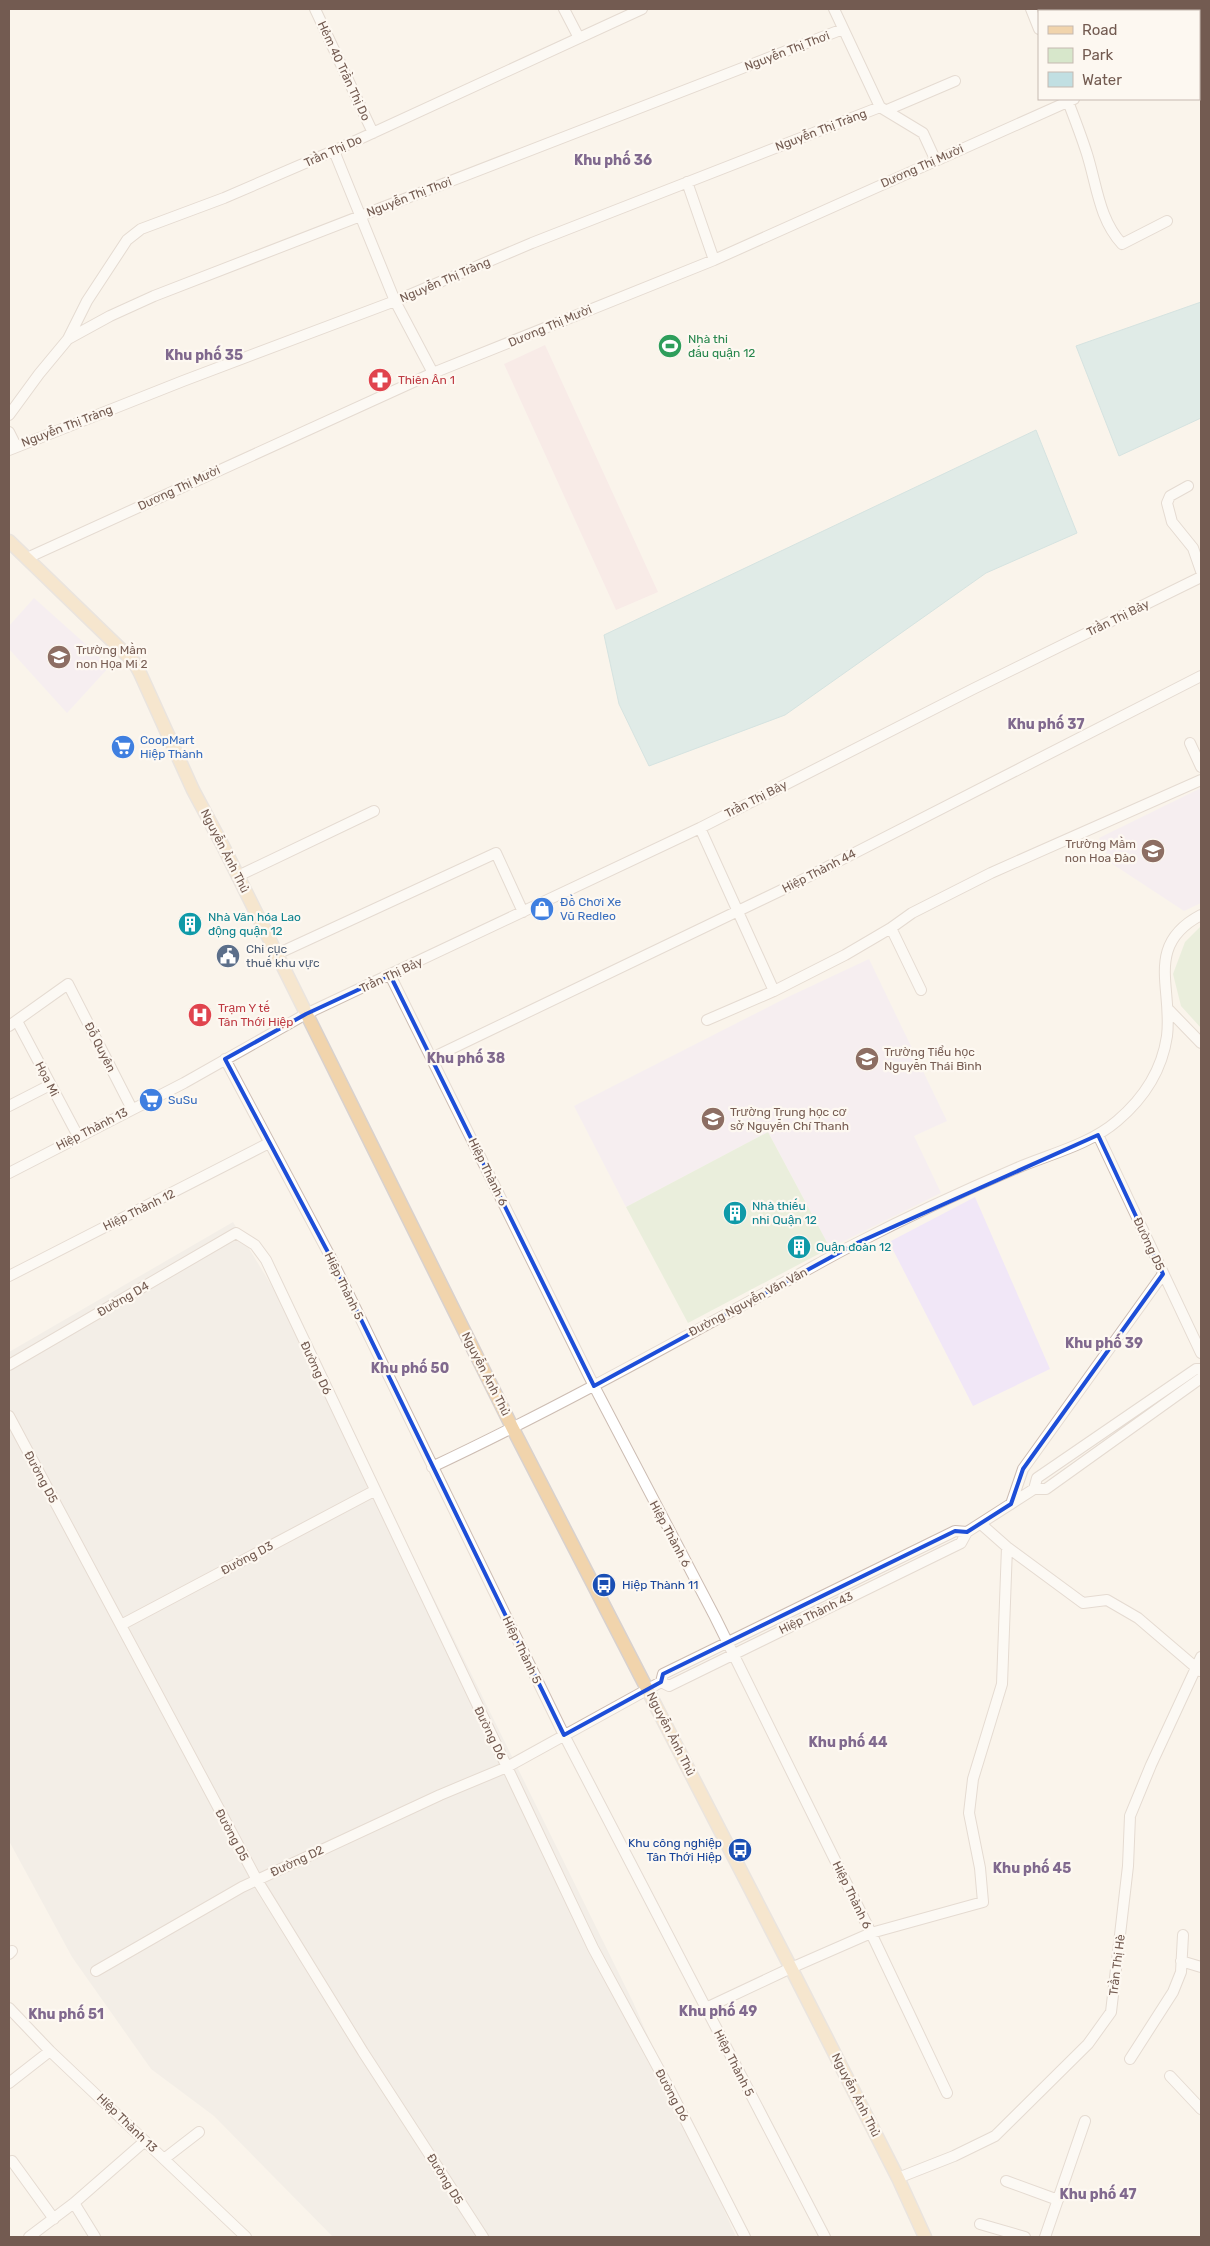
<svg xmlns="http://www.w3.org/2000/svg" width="1210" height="2246" viewBox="0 0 1210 2246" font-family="Rubik,sans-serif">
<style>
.industrial{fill:#ece7e3}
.education{fill:#f1e7f7}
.medical{fill:#f7dfe3}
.green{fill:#d7e7cb}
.water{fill:#c1dfe2;stroke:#a9ced3}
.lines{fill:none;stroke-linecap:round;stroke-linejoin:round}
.minor-casing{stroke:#ccbcb2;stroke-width:12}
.major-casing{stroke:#d8d1ce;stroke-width:15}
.minor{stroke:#fff;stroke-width:10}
.major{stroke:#f1d4ac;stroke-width:12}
.marked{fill:none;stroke:#1d4ed8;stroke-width:4;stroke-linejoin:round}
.labels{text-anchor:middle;stroke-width:4.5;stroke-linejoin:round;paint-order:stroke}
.street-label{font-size:12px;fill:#735b51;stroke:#fdf8f1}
.leisure-label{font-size:12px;fill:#27864d;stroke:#fdf8f1;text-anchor:start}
.health-label{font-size:12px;fill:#be3a42;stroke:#fdf8f1;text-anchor:start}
.education-label{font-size:12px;fill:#785e54;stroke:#fdf8f1;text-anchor:start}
.shop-label{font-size:12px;fill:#366cbe;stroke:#fdf8f1;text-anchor:start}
.culture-label{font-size:12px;fill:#0d838f;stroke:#fdf8f1;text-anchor:start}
.service-label{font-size:12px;fill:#4e5e75;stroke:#fdf8f1;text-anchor:start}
.transit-label{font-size:12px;fill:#164399;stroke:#fdf8f1;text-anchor:start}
.neighbourhood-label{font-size:14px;font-weight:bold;fill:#80698e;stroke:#fdf8f1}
</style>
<rect width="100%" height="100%" fill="#faf4eb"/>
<path class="industrial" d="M 233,1222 L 316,1359 L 633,2002 L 736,2237 L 333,2237 L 214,2116 L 151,2069 L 72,1957 L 9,1841 L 9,1352 Z"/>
<path class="education" d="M 34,598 L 110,666 L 67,713 L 9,649 L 9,626 Z
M 1201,788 L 1201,903 L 1184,911 L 1111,863 L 1099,838 Z
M 869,959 L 947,1121 L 914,1136 L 941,1193 L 830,1248 L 768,1132 L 626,1207 L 574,1106 L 788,997 Z
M 975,1197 L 1050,1369 L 973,1406 L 889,1242 Z"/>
<path class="medical" d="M 545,345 L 658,592 L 616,610 L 504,364 Z"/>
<path class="green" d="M 1201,926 L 1201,1028 L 1181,1006 L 1173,974 L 1185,942 Z
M 768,1132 L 830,1248 L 688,1323 L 626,1207 Z"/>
<path class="water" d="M 1201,302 L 1201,418 L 1119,456 L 1076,346 Z
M 1036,430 L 1077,533 L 986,573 L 785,715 L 649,766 L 619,704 L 604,635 Z"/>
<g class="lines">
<g class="minor-casing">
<path id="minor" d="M 315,9 L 373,133
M 564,9 L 579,38
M 834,9 L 880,107 L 923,133 L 935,159
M 1031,9 L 1039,29
M 1154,9 L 1156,11
M 1199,37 L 1201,35
M 1199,75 L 1201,81
M 1067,99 C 1074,117 1081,135 1087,154 C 1097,186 1099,219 1122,244 L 1167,221
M 887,110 L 955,81
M 334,151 L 395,301 L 433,373
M 687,182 L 714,260
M 68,339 L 87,301 L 127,240 L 141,229 L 224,198 L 340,148 L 642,9
M 9,415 L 39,374 L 68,339 L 110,316 L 154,296 L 843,29
M 9,432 L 16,446
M 9,450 L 183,381 L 395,301 L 532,243 L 880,107
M 1188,486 L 1170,496 L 1167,503 L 1172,522 L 1193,548 L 1201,571
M 27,558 L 433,373 L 714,260 L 1074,99
M 1190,743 L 1201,767
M 700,828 L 774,991 L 707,1020
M 238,876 L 374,811
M 277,954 L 496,853 L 523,912
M 390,975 L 594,1386 L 715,1617 L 871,1933 L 947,2093
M 921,990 L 891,928 L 912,913 L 991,873 L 1201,780
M 774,991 L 845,955 L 891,928
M 1169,1010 L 1201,1043
M 17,1021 L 78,1136
M 9,1026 L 68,984 L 132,1109
M 432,1058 L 788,887 L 1201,676
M 225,1059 L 330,1256 L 564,1735 L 825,2237
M 9,1106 L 50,1085
M 1098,1135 L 1201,1353
M 9,1173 L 184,1083 L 306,1014 L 700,828 L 973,689 L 1201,577
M 9,1276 L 269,1143
M 9,1365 L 236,1233 L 255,1245 L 266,1260 L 593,1948 L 669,2088 L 745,2237
M 9,1416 L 257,1880 L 363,2052 L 483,2237
M 432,1467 C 551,1411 666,1347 781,1284 C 806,1271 831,1256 857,1243 C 909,1216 963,1191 1017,1168 C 1050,1154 1089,1145 1117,1121 C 1143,1099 1162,1070 1167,1036 C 1173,988 1144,945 1201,915
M 1034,1489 L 1037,1478 L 1196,1369 L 1201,1369
M 1011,1504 L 1023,1469 L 1163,1274
M 981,1524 L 1007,1547 L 1083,1603 L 1107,1600 L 1138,1618 L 1200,1671
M 121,1625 L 374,1491
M 661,1682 L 669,1686 L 961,1543 L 967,1532 L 1034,1489 L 1046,1489 L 1201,1378
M 661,1682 L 663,1674 L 955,1531 L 967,1532
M 9,1954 L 12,1951
M 1181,1961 L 1201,1967
M 96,1971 L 242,1887 L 440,1795 L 507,1767 L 661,1682
M 9,2008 L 50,2051 L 246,2237
M 706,2008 L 791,1968 L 871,1933 L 983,1902 L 980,1868 L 969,1813 L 973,1779 L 1002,1684 L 1007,1547
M 1130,2059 L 1173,1992 L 1181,1972 L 1183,1935
M 1170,2076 L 1201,2109
M 9,2083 L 50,2051
M 164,2159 L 199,2132
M 12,2161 L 54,2219
M 898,2178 L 954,2156 L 995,2136 L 1088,2044 L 1111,2012 L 1128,1866 L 1130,1816 L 1151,1765 L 1201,1657
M 1006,2181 L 1058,2200
M 74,2203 L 95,2237
M 980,2224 L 1025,2237
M 29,2237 L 74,2203 L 145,2141
M 1045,2237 L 1085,2121"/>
</g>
<g class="major-casing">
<path id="major" d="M 9,541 L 134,662 L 140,673 L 193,790 L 223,846 L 513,1429 L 791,1968 L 898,2178 L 925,2237"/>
</g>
<use href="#minor" class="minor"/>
<use href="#major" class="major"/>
</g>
<path d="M0 0H1210V2246H0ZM 390,975 L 594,1386 L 857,1243 L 1098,1135 L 1163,1274 L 1023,1469 L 1011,1504 L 967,1532 L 955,1531 L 663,1674 L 661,1682 L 564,1735 L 330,1256 L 225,1059 L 306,1014 Z" fill="#faf4eb" fill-opacity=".55" fill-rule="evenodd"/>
<path class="marked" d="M 390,975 L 594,1386 L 857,1243 L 1098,1135 L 1163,1274 L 1023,1469 L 1011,1504 L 967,1532 L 955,1531 L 663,1674 L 661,1682 L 564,1735 L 330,1256 L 225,1059 L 306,1014 Z"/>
<defs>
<g id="stadium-disc" transform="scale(1.25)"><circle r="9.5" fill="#2e9e5b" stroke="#fdf8f1"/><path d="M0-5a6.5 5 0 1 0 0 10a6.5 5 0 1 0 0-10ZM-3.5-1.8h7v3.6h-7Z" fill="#fff"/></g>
<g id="pharmacy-disc" transform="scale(1.25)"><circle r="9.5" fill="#e0444e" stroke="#fdf8f1"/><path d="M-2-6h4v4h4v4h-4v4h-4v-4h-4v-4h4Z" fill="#fff"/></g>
<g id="school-disc" transform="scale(1.25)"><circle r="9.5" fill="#8d6e63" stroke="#fdf8f1"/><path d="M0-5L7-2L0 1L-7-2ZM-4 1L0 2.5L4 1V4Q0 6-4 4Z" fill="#fff"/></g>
<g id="supermarket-disc" transform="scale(1.25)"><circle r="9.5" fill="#3f7fe0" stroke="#fdf8f1"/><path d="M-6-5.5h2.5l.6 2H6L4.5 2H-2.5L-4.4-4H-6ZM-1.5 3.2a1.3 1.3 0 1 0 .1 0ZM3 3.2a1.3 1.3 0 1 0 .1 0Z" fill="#fff"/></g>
<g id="shop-disc" transform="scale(1.25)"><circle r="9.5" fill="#3f7fe0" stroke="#fdf8f1"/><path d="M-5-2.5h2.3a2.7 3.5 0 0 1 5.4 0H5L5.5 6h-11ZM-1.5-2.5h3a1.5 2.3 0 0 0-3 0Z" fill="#fff"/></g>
<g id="building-disc" transform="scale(1.25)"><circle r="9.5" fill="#0f9aa8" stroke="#fdf8f1"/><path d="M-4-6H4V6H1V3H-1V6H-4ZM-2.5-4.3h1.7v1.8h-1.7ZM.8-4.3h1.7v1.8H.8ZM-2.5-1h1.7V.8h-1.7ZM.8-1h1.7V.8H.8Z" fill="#fff"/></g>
<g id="civic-disc" transform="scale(1.25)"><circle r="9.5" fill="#5c6f8a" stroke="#fdf8f1"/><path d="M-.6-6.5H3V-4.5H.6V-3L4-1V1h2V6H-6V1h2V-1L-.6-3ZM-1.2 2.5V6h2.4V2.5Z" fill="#fff"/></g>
<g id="hospital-disc" transform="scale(1.25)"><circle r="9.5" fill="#e0444e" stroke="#fdf8f1"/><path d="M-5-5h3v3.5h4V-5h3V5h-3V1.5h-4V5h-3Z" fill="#fff"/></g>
<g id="bus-disc" transform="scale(1.25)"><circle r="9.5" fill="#1a4fb4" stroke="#fdf8f1"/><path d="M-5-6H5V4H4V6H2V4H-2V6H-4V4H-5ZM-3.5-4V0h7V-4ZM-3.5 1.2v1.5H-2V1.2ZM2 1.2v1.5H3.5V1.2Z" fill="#fff"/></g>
</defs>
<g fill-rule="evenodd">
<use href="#stadium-disc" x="670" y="346"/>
<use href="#pharmacy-disc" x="380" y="380"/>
<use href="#school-disc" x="59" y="657"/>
<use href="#supermarket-disc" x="123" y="747"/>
<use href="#school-disc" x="1153" y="851"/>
<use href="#shop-disc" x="542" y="909"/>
<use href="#building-disc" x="190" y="924"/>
<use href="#civic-disc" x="228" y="956"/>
<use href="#hospital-disc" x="200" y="1015"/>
<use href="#school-disc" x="867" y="1059"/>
<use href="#supermarket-disc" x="151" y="1100"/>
<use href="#school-disc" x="713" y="1119"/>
<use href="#building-disc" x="735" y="1213"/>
<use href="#building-disc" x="799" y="1247"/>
<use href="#bus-disc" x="604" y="1585"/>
<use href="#bus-disc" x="740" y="1850"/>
</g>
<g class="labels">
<g class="street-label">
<text transform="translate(787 51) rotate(-21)" y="4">Nguyễn Thị Thơi</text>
<text transform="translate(344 71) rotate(65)" y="4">Hẻm 40 Trần Thị Do</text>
<text transform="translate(821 130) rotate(-21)" y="4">Nguyễn Thị Tràng</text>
<text transform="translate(333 151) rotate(-24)" y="4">Trần Thị Do</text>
<text transform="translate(922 166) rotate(-24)" y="4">Dương Thị Mười</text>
<text transform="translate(409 197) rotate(-21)" y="4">Nguyễn Thị Thơi</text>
<text transform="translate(445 280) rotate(-23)" y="4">Nguyễn Thị Tràng</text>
<text transform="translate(550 326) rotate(-23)" y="4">Dương Thị Mười</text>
<text transform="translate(67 426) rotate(-21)" y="4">Nguyễn Thị Tràng</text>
<text transform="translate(179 488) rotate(-25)" y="4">Dương Thị Mười</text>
<text transform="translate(1118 618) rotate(-26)" y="4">Trần Thị Bảy</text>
<text transform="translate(756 799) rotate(-27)" y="4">Trần Thị Bảy</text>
<text transform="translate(225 851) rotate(63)" y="4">Nguyễn Ảnh Thủ</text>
<text transform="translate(819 871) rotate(-27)" y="4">Hiệp Thành 44</text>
<text transform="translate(391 975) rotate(-25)" y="4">Trần Thị Bảy</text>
<text transform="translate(100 1047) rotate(63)" y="4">Đỗ Quyên</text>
<text transform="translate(47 1079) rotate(63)" y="4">Họa Mi</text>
<text transform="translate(92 1129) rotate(-27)" y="4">Hiệp Thành 13</text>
<text transform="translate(488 1172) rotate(64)" y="4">Hiệp Thành 6</text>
<text transform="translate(139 1210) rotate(-26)" y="4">Hiệp Thành 12</text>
<text transform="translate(1149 1244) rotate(65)" y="4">Đường D5</text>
<text transform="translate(344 1286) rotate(64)" y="4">Hiệp Thành 5</text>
<text transform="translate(123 1299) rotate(-30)" y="4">Đường D4</text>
<text transform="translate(748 1302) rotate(-28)" y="4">Đường Nguyễn Văn Vân</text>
<text transform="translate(316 1368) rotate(65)" y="4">Đường D6</text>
<text transform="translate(486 1374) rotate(63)" y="4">Nguyễn Ảnh Thủ</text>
<text transform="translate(41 1477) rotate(62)" y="4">Đường D5</text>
<text transform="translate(670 1534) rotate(62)" y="4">Hiệp Thành 6</text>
<text transform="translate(247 1558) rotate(-28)" y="4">Đường D3</text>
<text transform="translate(816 1613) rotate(-26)" y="4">Hiệp Thành 43</text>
<text transform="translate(522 1650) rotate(64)" y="4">Hiệp Thành 5</text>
<text transform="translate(490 1733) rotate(64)" y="4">Đường D6</text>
<text transform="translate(671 1734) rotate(63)" y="4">Nguyễn Ảnh Thủ</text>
<text transform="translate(232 1835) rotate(62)" y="4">Đường D5</text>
<text transform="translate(297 1861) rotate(-25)" y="4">Đường D2</text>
<text transform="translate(852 1895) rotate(64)" y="4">Hiệp Thành 6</text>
<text transform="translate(1117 1965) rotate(-83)" y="4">Trần Thị Hè</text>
<text transform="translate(734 2063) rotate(63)" y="4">Hiệp Thành 5</text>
<text transform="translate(672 2095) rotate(62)" y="4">Đường D6</text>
<text transform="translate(856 2095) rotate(63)" y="4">Nguyễn Ảnh Thủ</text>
<text transform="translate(127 2123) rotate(44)" y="4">Hiệp Thành 13</text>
<text transform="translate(445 2179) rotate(58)" y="4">Đường D5</text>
</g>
<g class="leisure-label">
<text x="688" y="343">Nhà thi<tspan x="688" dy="14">đấu quận 12</tspan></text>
</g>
<g class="health-label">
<text x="398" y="384">Thiên Ân 1</text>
<text x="218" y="1012">Trạm Y tế<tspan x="218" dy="14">Tân Thới Hiệp</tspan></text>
</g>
<g class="education-label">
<text x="76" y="654">Trường Mầm<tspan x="76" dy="14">non Họa Mi 2</tspan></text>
<text x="1136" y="848" text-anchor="end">Trường Mầm<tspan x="1136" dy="14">non Hoa Đào</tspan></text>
<text x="884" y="1056">Trường Tiểu học<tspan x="884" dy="14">Nguyễn Thái Bình</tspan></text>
<text x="730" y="1116">Trường Trung học cơ<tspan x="730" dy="14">sở Nguyễn Chí Thanh</tspan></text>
</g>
<g class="shop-label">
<text x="140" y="744">CoopMart<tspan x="140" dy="14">Hiệp Thành</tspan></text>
<text x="560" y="906">Đồ Chơi Xe<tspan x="560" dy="14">Vũ Redleo</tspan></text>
<text x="168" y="1104">SuSu</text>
</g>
<g class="culture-label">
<text x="208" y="921">Nhà Văn hóa Lao<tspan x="208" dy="14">động quận 12</tspan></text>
<text x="752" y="1210">Nhà thiếu<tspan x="752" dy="14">nhi Quận 12</tspan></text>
<text x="816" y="1251">Quận đoàn 12</text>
</g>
<g class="service-label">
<text x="246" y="953">Chi cục<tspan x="246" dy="14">thuế khu vực</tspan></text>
</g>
<g class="transit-label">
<text x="622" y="1589">Hiệp Thành 11</text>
<text x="722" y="1847" text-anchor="end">Khu công nghiệp<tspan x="722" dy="14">Tân Thới Hiệp</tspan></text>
</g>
<g class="neighbourhood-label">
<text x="613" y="165">Khu phố 36</text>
<text x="204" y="360">Khu phố 35</text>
<text x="1046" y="729">Khu phố 37</text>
<text x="466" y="1063">Khu phố 38</text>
<text x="1104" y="1348">Khu phố 39</text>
<text x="410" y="1373">Khu phố 50</text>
<text x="848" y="1747">Khu phố 44</text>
<text x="1032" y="1873">Khu phố 45</text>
<text x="718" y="2016">Khu phố 49</text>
<text x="66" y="2019">Khu phố 51</text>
<text x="1098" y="2199">Khu phố 47</text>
</g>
</g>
<rect width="1210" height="2246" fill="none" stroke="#735b51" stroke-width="20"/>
<rect x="1038" y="10" width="162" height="90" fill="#fdf8f1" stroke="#c6b9b1"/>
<rect x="1048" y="26" width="25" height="8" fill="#f1d4ac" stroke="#c6b9b1"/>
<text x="1082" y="35" font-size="15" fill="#735b51">Road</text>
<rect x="1048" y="48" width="25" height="15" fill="#d7e7cb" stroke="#c6b9b1"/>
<text x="1082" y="60" font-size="15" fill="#735b51">Park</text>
<rect x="1048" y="72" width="25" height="15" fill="#c1dfe2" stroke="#c6b9b1"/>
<text x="1082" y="85" font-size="15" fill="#735b51">Water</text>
</svg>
